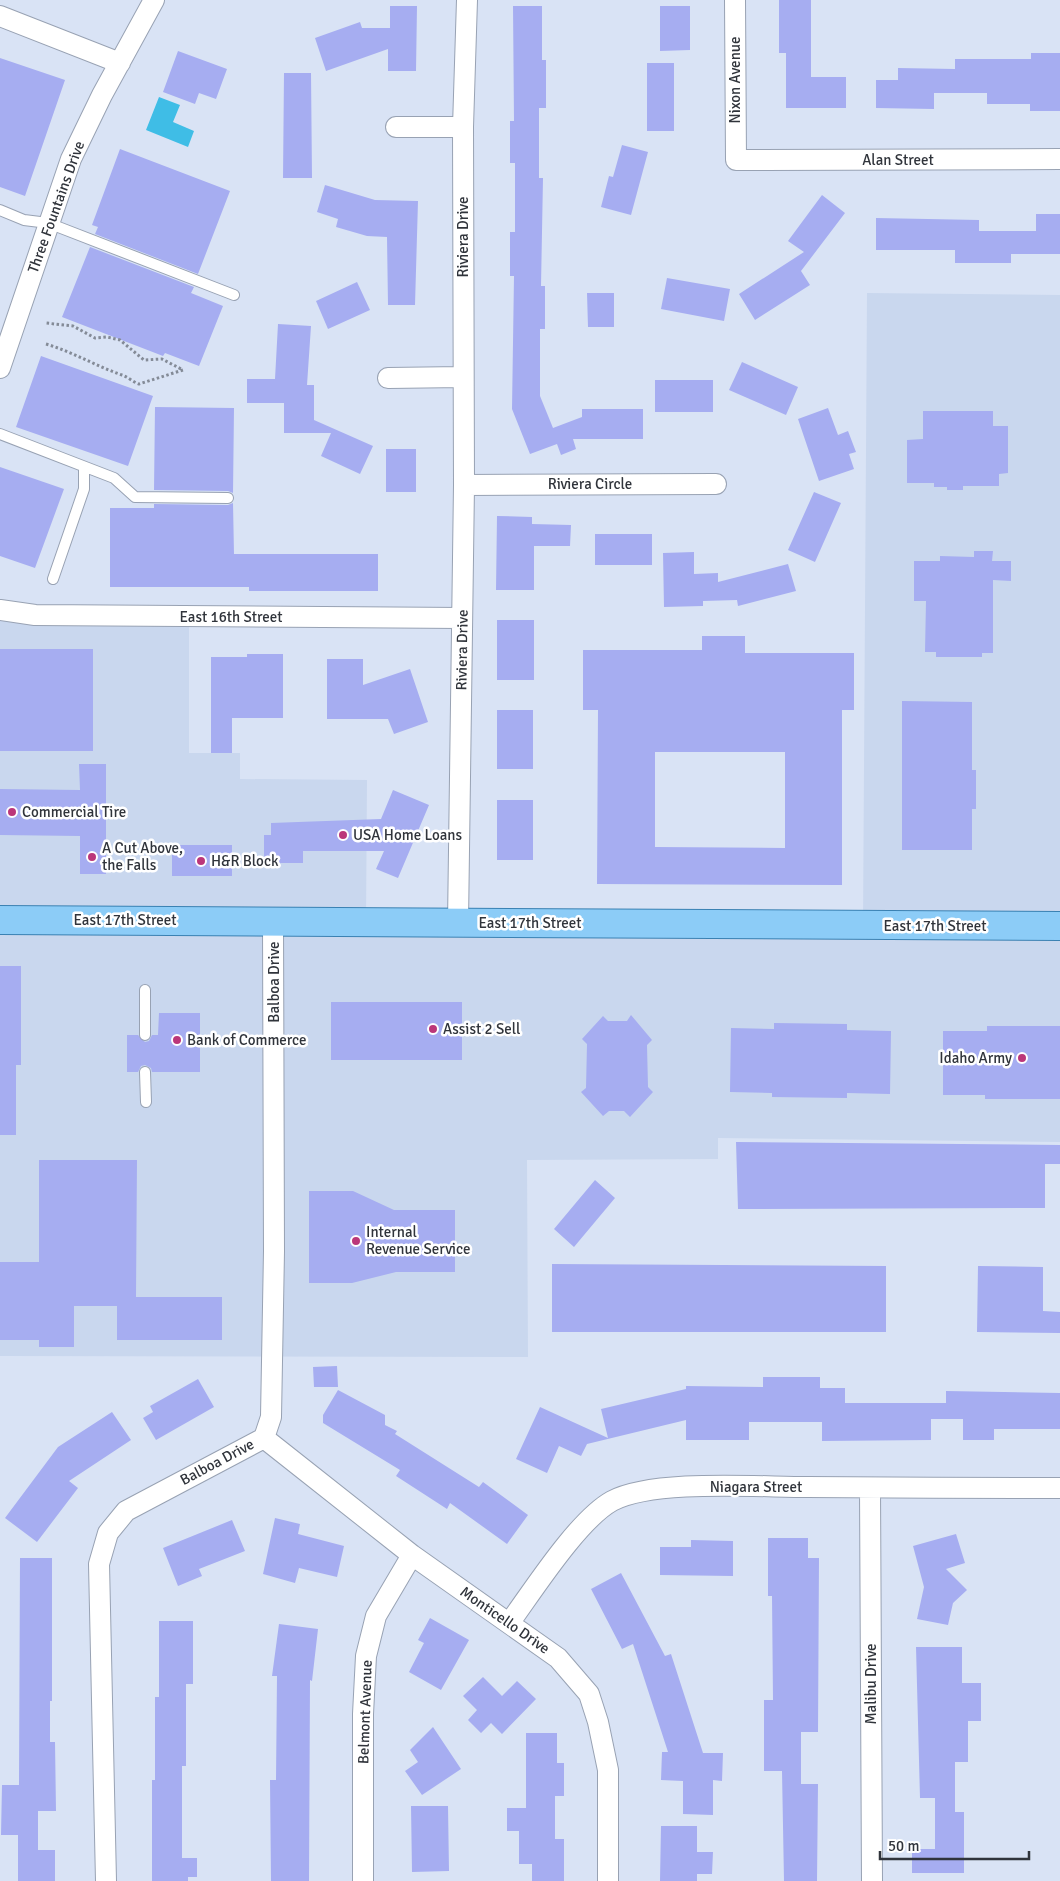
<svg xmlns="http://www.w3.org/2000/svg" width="1060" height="1881" viewBox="0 0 1060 1881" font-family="Signika,sans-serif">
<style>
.built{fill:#c9d7ee}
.water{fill:#3fbde6}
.building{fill:#a6adf1;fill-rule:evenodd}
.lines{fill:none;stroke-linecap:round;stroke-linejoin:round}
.service-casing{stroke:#98a2b3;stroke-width:12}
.minor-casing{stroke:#98a2b3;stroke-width:22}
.primary-casing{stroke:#3a81b2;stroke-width:30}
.path{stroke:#848b97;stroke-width:3;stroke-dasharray:2.5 2.5;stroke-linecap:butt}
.service{stroke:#fff;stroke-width:10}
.minor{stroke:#fff;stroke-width:20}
.primary{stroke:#8cccf7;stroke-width:28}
.poi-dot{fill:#bb367a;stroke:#fff;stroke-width:2}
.labels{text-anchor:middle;stroke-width:5;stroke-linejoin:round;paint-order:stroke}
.street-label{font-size:15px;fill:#30343b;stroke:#fff}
.poi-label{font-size:15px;fill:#30343b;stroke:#fff;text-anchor:start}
</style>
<rect width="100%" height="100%" fill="#d9e3f5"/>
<path class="built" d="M 867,293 L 1060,295 L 1060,1142 L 718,1138 L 718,1159 L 527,1160 L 528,1357 L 0,1356 L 0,610 L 189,617 L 189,753 L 240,753 L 240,779 L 367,780 L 366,922 L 863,925 Z"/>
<path class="water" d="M 159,97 L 180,105 L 173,122 L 194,131 L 188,147 L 146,130 Z"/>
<path class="building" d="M 779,0 L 811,0 L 811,77 L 846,77 L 846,108 L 786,108 L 786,53 L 779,53 Z
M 390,6 L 417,6 L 416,71 L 388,71 L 388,49 L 326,71 L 315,38 L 360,22 L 362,28 L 390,28 Z
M 513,6 L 542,6 L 542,60 L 546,60 L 546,108 L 539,108 L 539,178 L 543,178 L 541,286 L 545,286 L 545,329 L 540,329 L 540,396 L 553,428 L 582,417 L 582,409 L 643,409 L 643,439 L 573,439 L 576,449 L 561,455 L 557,444 L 530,454 L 512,409 L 514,276 L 510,276 L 510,232 L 515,232 L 515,163 L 510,163 L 510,121 L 514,121 Z
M 660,6 L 690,6 L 690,50 L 660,51 Z
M 178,51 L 227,69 L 216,99 L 199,93 L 195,104 L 163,92 Z
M 1031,53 L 1060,53 L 1060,111 L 1030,111 L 1030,104 L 987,104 L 987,93 L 934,93 L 934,109 L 876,108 L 876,80 L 898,80 L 898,68 L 955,69 L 955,59 L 1031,59 Z
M 0,58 L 65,80 L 25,196 L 0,187 Z
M 647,63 L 674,63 L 674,131 L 647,131 Z
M 284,73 L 311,73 L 312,178 L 283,178 Z
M 622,145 L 648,152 L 631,215 L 601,207 L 609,176 L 613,177 Z
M 120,149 L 230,191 L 198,274 L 95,234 L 98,227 L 92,225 Z
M 325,185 L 375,200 L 418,201 L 415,305 L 388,305 L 387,237 L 367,236 L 336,227 L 338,219 L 317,212 Z
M 822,195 L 845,213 L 801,271 L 810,285 L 755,320 L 739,294 L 804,252 L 788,241 Z
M 1036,214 L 1060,214 L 1060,254 L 1011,254 L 1011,263 L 955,263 L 955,250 L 876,250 L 876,218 L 979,220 L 979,231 L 1036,231 Z
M 90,247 L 194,287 L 191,293 L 223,306 L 199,366 L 165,353 L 163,356 L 62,317 Z
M 667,278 L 730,289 L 724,321 L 661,309 Z
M 357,282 L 370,310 L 328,329 L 316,301 Z
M 587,293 L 614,293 L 614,327 L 588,327 Z
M 278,324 L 311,326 L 307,385 L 314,385 L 314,420 L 373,446 L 360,474 L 321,456 L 331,433 L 284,433 L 284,403 L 247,403 L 247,379 L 275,379 Z
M 41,356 L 153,396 L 128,466 L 16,427 Z
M 742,362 L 798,387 L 786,415 L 729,390 Z
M 655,380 L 713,380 L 713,412 L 655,412 Z
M 155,407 L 234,408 L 233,493 L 228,491 L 154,490 Z
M 828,408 L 838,435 L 848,431 L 856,452 L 849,454 L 854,469 L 819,481 L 798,419 Z
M 923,411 L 993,411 L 993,426 L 1008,426 L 1008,473 L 999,474 L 999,486 L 963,486 L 963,490 L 947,490 L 947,487 L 934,487 L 934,483 L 907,483 L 907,440 L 923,439 Z
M 386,449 L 416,449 L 416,492 L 386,492 Z
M 0,467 L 64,489 L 35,568 L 0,556 Z
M 814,492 L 841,503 L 815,562 L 788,550 Z
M 233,503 L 234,554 L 378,554 L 378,591 L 249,591 L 249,587 L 110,587 L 110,508 L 154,508 L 154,504 L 228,505 Z
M 497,516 L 532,517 L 532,524 L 571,525 L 570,546 L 534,546 L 534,590 L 496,590 Z
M 595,534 L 652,534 L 652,565 L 595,565 Z
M 974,551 L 993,551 L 992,561 L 1011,561 L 1011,581 L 993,580 L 993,653 L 982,653 L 982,657 L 936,657 L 936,652 L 925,652 L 926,601 L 914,601 L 914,561 L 940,561 L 940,556 L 974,557 Z
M 694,552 L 694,574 L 718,573 L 718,582 L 788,564 L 796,591 L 738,606 L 737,600 L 703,601 L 703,606 L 664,607 L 663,553 Z
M 497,620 L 534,620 L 534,680 L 497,680 Z
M 702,636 L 745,636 L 745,653 L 854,653 L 854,710 L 842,710 L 842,885 L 597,884 L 598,710 L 583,710 L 583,650 L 702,650 ZM 655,752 L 785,752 L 785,848 L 655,847 Z
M 0,649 L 93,649 L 93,751 L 0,751 Z
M 247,654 L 283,654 L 283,718 L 232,718 L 232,753 L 211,753 L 211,657 L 247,657 Z
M 327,659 L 363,659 L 363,685 L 410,669 L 428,722 L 394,734 L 388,719 L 327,719 Z
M 902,701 L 972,702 L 972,770 L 976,770 L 976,809 L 972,809 L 972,850 L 902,850 Z
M 497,710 L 533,710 L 533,769 L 497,769 Z
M 79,764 L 106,764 L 106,874 L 80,874 L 80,836 L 0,835 L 0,789 L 80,790 Z
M 393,790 L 429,805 L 398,878 L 376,869 L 384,851 L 303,851 L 303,863 L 264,863 L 264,835 L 271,835 L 271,823 L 381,819 Z
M 497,800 L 533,800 L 533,860 L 497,860 Z
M 172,845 L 232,845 L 232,876 L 172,876 Z
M 0,966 L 21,966 L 21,1065 L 16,1065 L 16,1135 L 0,1135 Z
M 331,1002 L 462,1002 L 462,1060 L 331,1060 Z
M 159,1013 L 200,1013 L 200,1072 L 152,1072 L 151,1068 L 145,1065 L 141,1066 L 138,1072 L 127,1072 L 127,1035 L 138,1035 L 145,1042 L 149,1041 L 152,1035 L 158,1035 Z
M 631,1015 L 652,1040 L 647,1045 L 648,1087 L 653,1092 L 630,1117 L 624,1111 L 609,1111 L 603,1116 L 581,1092 L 586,1088 L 587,1044 L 582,1039 L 603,1016 L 608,1021 L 627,1021 Z
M 774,1023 L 847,1024 L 847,1030 L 891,1031 L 890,1094 L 847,1093 L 847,1098 L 772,1097 L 772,1093 L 730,1092 L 731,1028 L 774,1029 Z
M 987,1026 L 1060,1026 L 1060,1099 L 985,1099 L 985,1095 L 943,1095 L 943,1031 L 987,1031 Z
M 736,1142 L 1060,1145 L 1060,1164 L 1045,1164 L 1045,1208 L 738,1209 Z
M 39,1160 L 137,1160 L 136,1297 L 222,1297 L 222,1340 L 117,1340 L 117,1306 L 74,1306 L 74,1347 L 39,1347 L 39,1340 L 0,1340 L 0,1262 L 39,1262 Z
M 595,1180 L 615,1198 L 574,1247 L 554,1229 Z
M 309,1191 L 353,1191 L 394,1210 L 455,1210 L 455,1272 L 396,1272 L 352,1283 L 309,1283 Z
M 552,1264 L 886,1266 L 886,1332 L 552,1332 Z
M 978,1266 L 1043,1267 L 1043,1311 L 1060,1312 L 1060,1333 L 977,1332 Z
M 337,1366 L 338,1387 L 314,1387 L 313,1367 Z
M 763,1377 L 820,1377 L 820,1388 L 845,1388 L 845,1403 L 946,1403 L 946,1391 L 1060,1393 L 1060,1429 L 994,1429 L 994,1440 L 963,1440 L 963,1419 L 931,1419 L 931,1440 L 822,1441 L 822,1422 L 749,1422 L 749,1440 L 686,1440 L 686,1420 L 587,1444 L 581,1456 L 559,1446 L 547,1473 L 516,1459 L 540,1407 L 608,1438 L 601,1409 L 686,1389 L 686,1386 L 763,1387 Z
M 198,1379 L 214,1407 L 156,1440 L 143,1418 L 153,1412 L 150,1406 Z
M 338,1390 L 385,1415 L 385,1425 L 397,1431 L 395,1434 L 479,1487 L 483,1482 L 528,1515 L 507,1544 L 450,1503 L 447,1509 L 396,1476 L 400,1470 L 323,1423 L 323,1415 Z
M 112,1412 L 131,1440 L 69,1481 L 78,1488 L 37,1542 L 5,1518 L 58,1447 Z
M 275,1518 L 300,1524 L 298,1534 L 344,1546 L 337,1577 L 299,1568 L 295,1583 L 263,1574 Z
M 232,1520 L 245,1551 L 199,1569 L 202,1576 L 178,1586 L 163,1548 Z
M 956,1534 L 965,1563 L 946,1569 L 967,1590 L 953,1603 L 948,1625 L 917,1619 L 924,1587 L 913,1546 Z
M 768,1538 L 808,1538 L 808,1558 L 819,1558 L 818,1732 L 801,1732 L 801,1784 L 818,1784 L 817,1881 L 784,1881 L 782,1771 L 764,1771 L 764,1700 L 773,1700 L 772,1596 L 768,1596 Z
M 691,1540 L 733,1541 L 733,1576 L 660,1575 L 660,1547 L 691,1547 Z
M 20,1558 L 52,1558 L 52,1701 L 50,1701 L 50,1742 L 55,1742 L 56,1811 L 38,1811 L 38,1850 L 55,1850 L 55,1881 L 18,1881 L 18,1835 L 1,1835 L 2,1785 L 19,1785 Z
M 621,1573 L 665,1656 L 671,1654 L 703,1753 L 723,1753 L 722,1781 L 713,1780 L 713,1815 L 683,1814 L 683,1781 L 661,1780 L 662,1752 L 668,1752 L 633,1644 L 622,1649 L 591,1589 Z
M 430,1618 L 469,1640 L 441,1690 L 409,1672 L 424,1643 L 418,1640 Z
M 159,1621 L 193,1621 L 193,1684 L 186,1684 L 186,1766 L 182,1766 L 182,1858 L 197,1858 L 197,1877 L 188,1877 L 188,1881 L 152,1881 L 152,1780 L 155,1780 L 155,1697 L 159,1697 Z
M 279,1624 L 318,1629 L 312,1681 L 310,1680 L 309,1881 L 271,1881 L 270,1780 L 276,1780 L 277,1676 L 272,1676 Z
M 916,1647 L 962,1647 L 962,1683 L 981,1683 L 981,1721 L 968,1721 L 968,1762 L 955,1762 L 955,1812 L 964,1812 L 964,1873 L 912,1873 L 912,1849 L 935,1849 L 935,1798 L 920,1798 Z
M 483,1677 L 502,1696 L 517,1681 L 536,1699 L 502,1734 L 491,1723 L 481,1733 L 468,1720 L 477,1710 L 463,1696 Z
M 433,1727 L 461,1769 L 422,1795 L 405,1771 L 418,1762 L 410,1750 Z
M 526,1733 L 557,1733 L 557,1763 L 564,1763 L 564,1796 L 555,1796 L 555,1839 L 564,1839 L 564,1881 L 532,1881 L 532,1864 L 519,1864 L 519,1831 L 507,1831 L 507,1808 L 526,1808 Z
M 411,1806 L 448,1806 L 449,1871 L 412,1872 Z
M 661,1826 L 697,1826 L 697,1852 L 713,1852 L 712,1874 L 697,1874 L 697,1881 L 660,1881 Z"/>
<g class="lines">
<g class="service-casing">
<path id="service" d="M 0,210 L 24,220 L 48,223 L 234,295
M 0,434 L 114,478 L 135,497 L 228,498
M 53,579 L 84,489 L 84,467
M 145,990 L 145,1035
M 145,1072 L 146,1102"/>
</g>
<g class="minor-casing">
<path id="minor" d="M 735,0 L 736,160 L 1060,159
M 0,16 L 120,63
M 396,127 L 463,127
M 0,368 L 71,159 L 102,95 L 154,0
M 388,378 L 462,377
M 464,485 L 716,484
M 0,610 L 35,615 L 462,618
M 458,923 L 464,485 L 463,127 L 467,0
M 264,1438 L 412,1555 L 558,1658 L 589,1694 L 598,1722 L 608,1770 L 608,1881
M 870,1488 L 872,1881
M 510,1622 C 534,1589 578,1520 612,1501 C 653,1479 758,1487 807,1487 C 891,1488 976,1488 1060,1488
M 106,1881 L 99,1564 L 108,1533 L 126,1511 L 264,1438 L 271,1417 L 274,1251 L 273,921
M 363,1881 L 363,1714 L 366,1656 L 376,1616 L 412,1555"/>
</g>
<g class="primary-casing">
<path id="primary" d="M 0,920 L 1060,926"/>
</g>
<path class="path" d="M 46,344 C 73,352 96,366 122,375 C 128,377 133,382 139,384 L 183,370 L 162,359 L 144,360 L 120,340 L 107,337 L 95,338 L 73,326 L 46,323"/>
<use href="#service" class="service"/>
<use href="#minor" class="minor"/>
<use href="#primary" class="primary"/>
</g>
<g class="poi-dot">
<circle cx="12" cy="812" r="5"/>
<circle cx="343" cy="835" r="5"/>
<circle cx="92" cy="857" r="5"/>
<circle cx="201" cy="861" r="5"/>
<circle cx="433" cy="1029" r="5"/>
<circle cx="177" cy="1040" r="5"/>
<circle cx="1022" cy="1058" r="5"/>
<circle cx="356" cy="1241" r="5"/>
</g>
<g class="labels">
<g class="street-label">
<text transform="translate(735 80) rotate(-90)" y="5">Nixon Avenue</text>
<text x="898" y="165">Alan Street</text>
<text transform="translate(56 207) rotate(-70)" y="5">Three Fountains Drive</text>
<text transform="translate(463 237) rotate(-90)" y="5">Riviera Drive</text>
<text x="590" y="489">Riviera Circle</text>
<text x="231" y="622">East 16th Street</text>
<text transform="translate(462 650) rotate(-89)" y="5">Riviera Drive</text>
<text x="125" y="925">East 17th Street</text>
<text x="530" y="928">East 17th Street</text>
<text x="935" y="931">East 17th Street</text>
<text transform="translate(274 982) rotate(-90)" y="5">Balboa Drive</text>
<text transform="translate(217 1462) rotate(-28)" y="5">Balboa Drive</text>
<text x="756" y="1492">Niagara Street</text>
<text transform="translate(505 1620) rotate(35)" y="5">Monticello Drive</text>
<text transform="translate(871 1684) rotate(-90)" y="5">Malibu Drive</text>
<text transform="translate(365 1712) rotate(-88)" y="5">Belmont Avenue</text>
</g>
<g class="poi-label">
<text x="22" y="817">Commercial Tire</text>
<text x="353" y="840">USA Home Loans</text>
<text x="102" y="853">A Cut Above,<tspan x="102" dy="17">the Falls</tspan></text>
<text x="211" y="866">H&amp;R Block</text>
<text x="443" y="1034">Assist 2 Sell</text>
<text x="187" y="1045">Bank of Commerce</text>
<text x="1012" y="1063" text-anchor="end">Idaho Army</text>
<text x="366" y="1237">Internal<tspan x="366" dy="17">Revenue Service</tspan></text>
</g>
</g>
<path d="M880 1851v8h149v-8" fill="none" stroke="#30343b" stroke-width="2.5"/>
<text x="888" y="1851" font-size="15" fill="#30343b" stroke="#ffffff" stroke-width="4" paint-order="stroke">50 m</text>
</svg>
